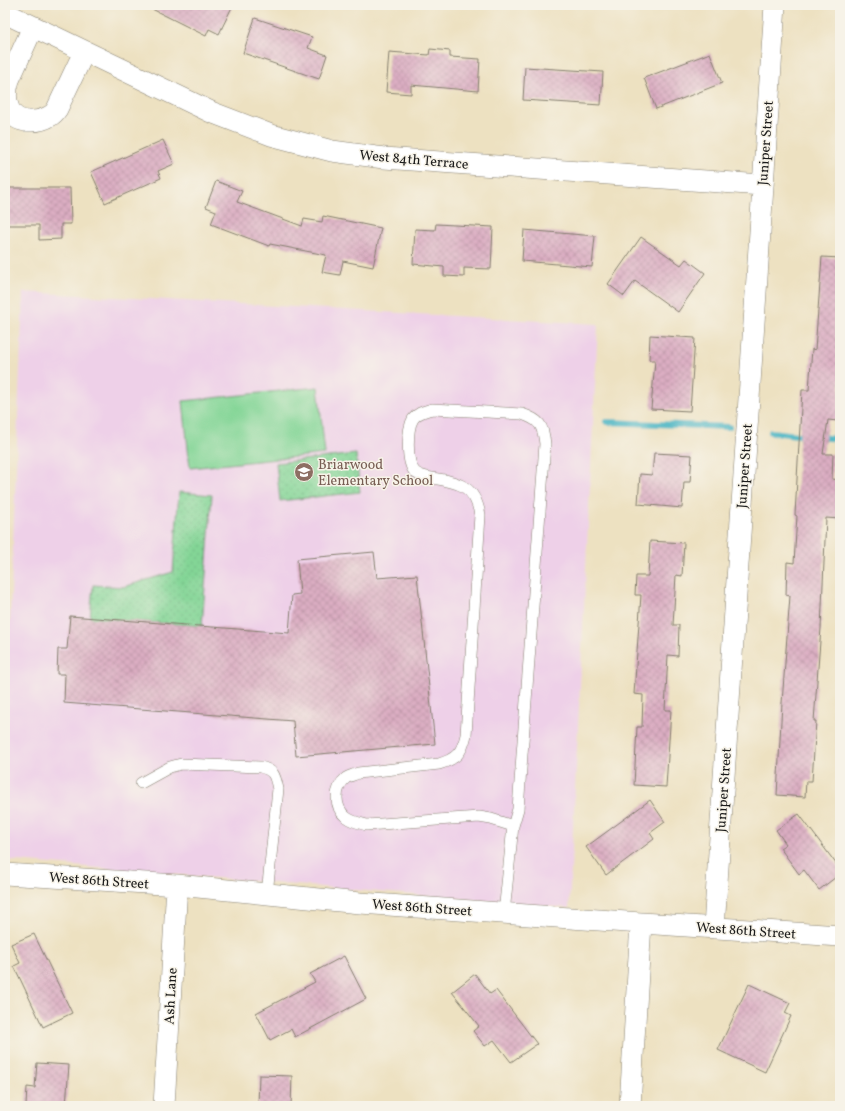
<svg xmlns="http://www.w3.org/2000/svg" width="845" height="1111" viewBox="0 0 845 1111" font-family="Vollkorn,serif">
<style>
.built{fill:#eed0e8}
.grass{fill:url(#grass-dots);stroke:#507859}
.pitch{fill:#83d596;stroke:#507859}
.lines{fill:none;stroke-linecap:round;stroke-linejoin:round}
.stream{stroke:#47b4c3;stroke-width:6}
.building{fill:url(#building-cross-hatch)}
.service-casing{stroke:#847e6e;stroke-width:12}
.minor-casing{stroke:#847e6e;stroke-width:22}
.service{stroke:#fff;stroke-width:11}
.minor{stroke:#fff;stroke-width:21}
.labels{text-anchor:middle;stroke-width:3;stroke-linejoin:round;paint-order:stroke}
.street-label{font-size:14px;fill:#1c1c1c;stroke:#f7f3e8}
.education-label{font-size:14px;fill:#785e54;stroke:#f7f3e8;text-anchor:start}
</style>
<defs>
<pattern id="grass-dots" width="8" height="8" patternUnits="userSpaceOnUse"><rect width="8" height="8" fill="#83d596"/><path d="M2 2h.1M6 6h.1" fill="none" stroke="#71b681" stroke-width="1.8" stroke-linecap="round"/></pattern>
<pattern id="building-cross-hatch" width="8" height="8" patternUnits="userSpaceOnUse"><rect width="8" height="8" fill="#dbadc2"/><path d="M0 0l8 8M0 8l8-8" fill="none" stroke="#bb94a6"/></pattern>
</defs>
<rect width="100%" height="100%" fill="#f7f3e8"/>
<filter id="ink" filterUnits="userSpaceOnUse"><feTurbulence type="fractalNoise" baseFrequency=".025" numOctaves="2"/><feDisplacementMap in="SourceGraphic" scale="8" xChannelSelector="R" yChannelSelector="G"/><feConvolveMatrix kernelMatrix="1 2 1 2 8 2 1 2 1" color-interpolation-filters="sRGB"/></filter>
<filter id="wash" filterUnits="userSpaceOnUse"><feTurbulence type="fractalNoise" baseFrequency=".012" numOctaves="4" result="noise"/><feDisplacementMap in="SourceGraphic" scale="16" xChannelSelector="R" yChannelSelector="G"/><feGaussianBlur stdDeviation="0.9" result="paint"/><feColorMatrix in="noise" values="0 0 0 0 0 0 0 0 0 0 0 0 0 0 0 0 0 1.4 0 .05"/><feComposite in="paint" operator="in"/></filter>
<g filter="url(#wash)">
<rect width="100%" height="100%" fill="#ede1c1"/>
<path class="built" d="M 23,292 L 598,324 L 569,908 L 5,860 L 5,638 L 10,621 Z"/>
<path class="grass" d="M 356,454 L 360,492 L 280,501 L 276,463 Z
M 179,492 L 212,495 L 202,626 L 90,618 L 93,585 L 123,587 L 173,572 Z"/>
<path class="pitch" d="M 318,387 L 325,454 L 190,468 L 183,401 Z"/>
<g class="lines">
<path class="stream" d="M 607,422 L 729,427
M 771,432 L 807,436
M 818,437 L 840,439"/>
</g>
<g id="blocks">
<path class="building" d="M 144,5 L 233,5 L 219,34 L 209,29 L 206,36 Z
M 255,18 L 312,37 L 308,48 L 327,55 L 319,79 L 243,53 Z
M 430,49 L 450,51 L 450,57 L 480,59 L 478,91 L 411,85 L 411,94 L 386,92 L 389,52 L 429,55 Z
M 710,53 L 722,83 L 656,109 L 644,78 Z
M 525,67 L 603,72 L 601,105 L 523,100 Z
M 163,140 L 174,164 L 158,171 L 161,178 L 105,203 L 91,172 Z
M 216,181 L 242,191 L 237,202 L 302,226 L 304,219 L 322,222 L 323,216 L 381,228 L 373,267 L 343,261 L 340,275 L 322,272 L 326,255 L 270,244 L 269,246 L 211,224 L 216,211 L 206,207 Z
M 5,188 L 70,188 L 71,224 L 61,224 L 61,239 L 39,240 L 39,225 L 5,225 Z
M 436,224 L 493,227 L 491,269 L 464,268 L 464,277 L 444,276 L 444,267 L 413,264 L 415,229 L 435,230 Z
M 524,230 L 595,236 L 592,267 L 522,261 Z
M 641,237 L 681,265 L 686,259 L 705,273 L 678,312 L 635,281 L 624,296 L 608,284 Z
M 822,257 L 840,258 L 840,391 L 838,421 L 828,420 L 823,454 L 833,454 L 832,479 L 840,480 L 840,519 L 826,518 L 821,628 L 814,721 L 816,721 L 812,781 L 806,781 L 805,797 L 777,795 L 782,703 L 790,596 L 786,595 L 787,562 L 794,563 L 797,516 L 795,515 L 802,390 L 809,390 L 812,349 L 815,350 Z
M 650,335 L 695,338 L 690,411 L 651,409 L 655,360 L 649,360 Z
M 654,453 L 692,455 L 690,482 L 684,482 L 682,508 L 638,504 L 640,474 L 652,475 Z
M 650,541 L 684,543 L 682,576 L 676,575 L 673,625 L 679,625 L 678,656 L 668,655 L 665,710 L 671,710 L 666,787 L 634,785 L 637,727 L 642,727 L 643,695 L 634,694 L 641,595 L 635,595 L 636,576 L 648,576 Z
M 374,552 L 377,578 L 417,575 L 435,744 L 296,756 L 293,721 L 64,703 L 65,674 L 57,674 L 58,649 L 67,649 L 70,616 L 289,633 L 292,595 L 300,594 L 297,559 Z
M 650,800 L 665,822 L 650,833 L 654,839 L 606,875 L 586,847 Z
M 799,814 L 840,869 L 840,874 L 819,890 L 804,870 L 799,874 L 780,848 L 786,844 L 776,830 Z
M 34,934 L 72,1013 L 43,1027 L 14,966 L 20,963 L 11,944 Z
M 344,956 L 366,999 L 295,1037 L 291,1029 L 270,1040 L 256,1013 L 315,982 L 310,974 Z
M 475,974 L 490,994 L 496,990 L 537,1044 L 511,1062 L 494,1040 L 485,1046 L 473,1031 L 479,1026 L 452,992 Z
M 749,984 L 790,1003 L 785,1013 L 791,1016 L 765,1072 L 718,1050 Z
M 37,1063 L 69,1065 L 66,1106 L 26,1106 L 27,1087 L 35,1088 Z
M 259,1075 L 292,1076 L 291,1106 L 258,1106 Z"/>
</g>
</g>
<g filter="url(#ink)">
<use href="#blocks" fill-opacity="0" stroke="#847e6e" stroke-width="1"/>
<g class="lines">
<g class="service-casing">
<path id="service" d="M 141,783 L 170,767 L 181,764 L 260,767 C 274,770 275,775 278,789 L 267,894
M 504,913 L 513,826 L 518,809 L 545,444 C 543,425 540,420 522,414 L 432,409 C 426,411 418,412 413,419 C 407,429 406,463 415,472 C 419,476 427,477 432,478 C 458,482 475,485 480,515 L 466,735 C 462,753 456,759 439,764 L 358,773 C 354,775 349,776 346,778 C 334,788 334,807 346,817 C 352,822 360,823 367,825 L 479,817 L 491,819 L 513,826"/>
</g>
<g class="minor-casing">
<path id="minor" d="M 5,13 L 211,112 L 271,135 L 332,151 L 384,158 L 762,185
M 33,27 L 9,80 C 3,99 7,123 32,121 C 38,121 45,119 50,116 C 52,115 55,112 57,109 L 84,52
M 5,874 L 177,885 L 360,903 L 641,923 L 840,936
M 714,928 L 775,5
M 164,1106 L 177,885
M 630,1106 L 641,923"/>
</g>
<use href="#service" class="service"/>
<use href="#minor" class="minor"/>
</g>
</g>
<defs>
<g id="school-disc" transform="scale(1)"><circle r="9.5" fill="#8d6e63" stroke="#f7f3e8"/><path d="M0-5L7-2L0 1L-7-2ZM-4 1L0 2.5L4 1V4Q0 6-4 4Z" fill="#fff"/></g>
</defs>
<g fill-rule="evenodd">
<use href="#school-disc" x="304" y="472"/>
</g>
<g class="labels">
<g class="street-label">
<text transform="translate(765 143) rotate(-86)" y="5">Juniper Street</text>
<text transform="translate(414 159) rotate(5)" y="5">West 84th Terrace</text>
<text transform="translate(744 466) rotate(-86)" y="5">Juniper Street</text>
<text transform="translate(723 790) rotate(-86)" y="5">Juniper Street</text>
<text transform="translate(99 880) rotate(4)" y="5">West 86th Street</text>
<text transform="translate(422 907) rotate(4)" y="5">West 86th Street</text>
<text transform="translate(746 930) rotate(4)" y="5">West 86th Street</text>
<text transform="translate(170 996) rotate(-87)" y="5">Ash Lane</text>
</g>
<g class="education-label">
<text x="318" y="469">Briarwood<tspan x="318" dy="16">Elementary School</tspan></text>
</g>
</g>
<rect width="845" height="1111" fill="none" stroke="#f7f3e8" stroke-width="20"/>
</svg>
